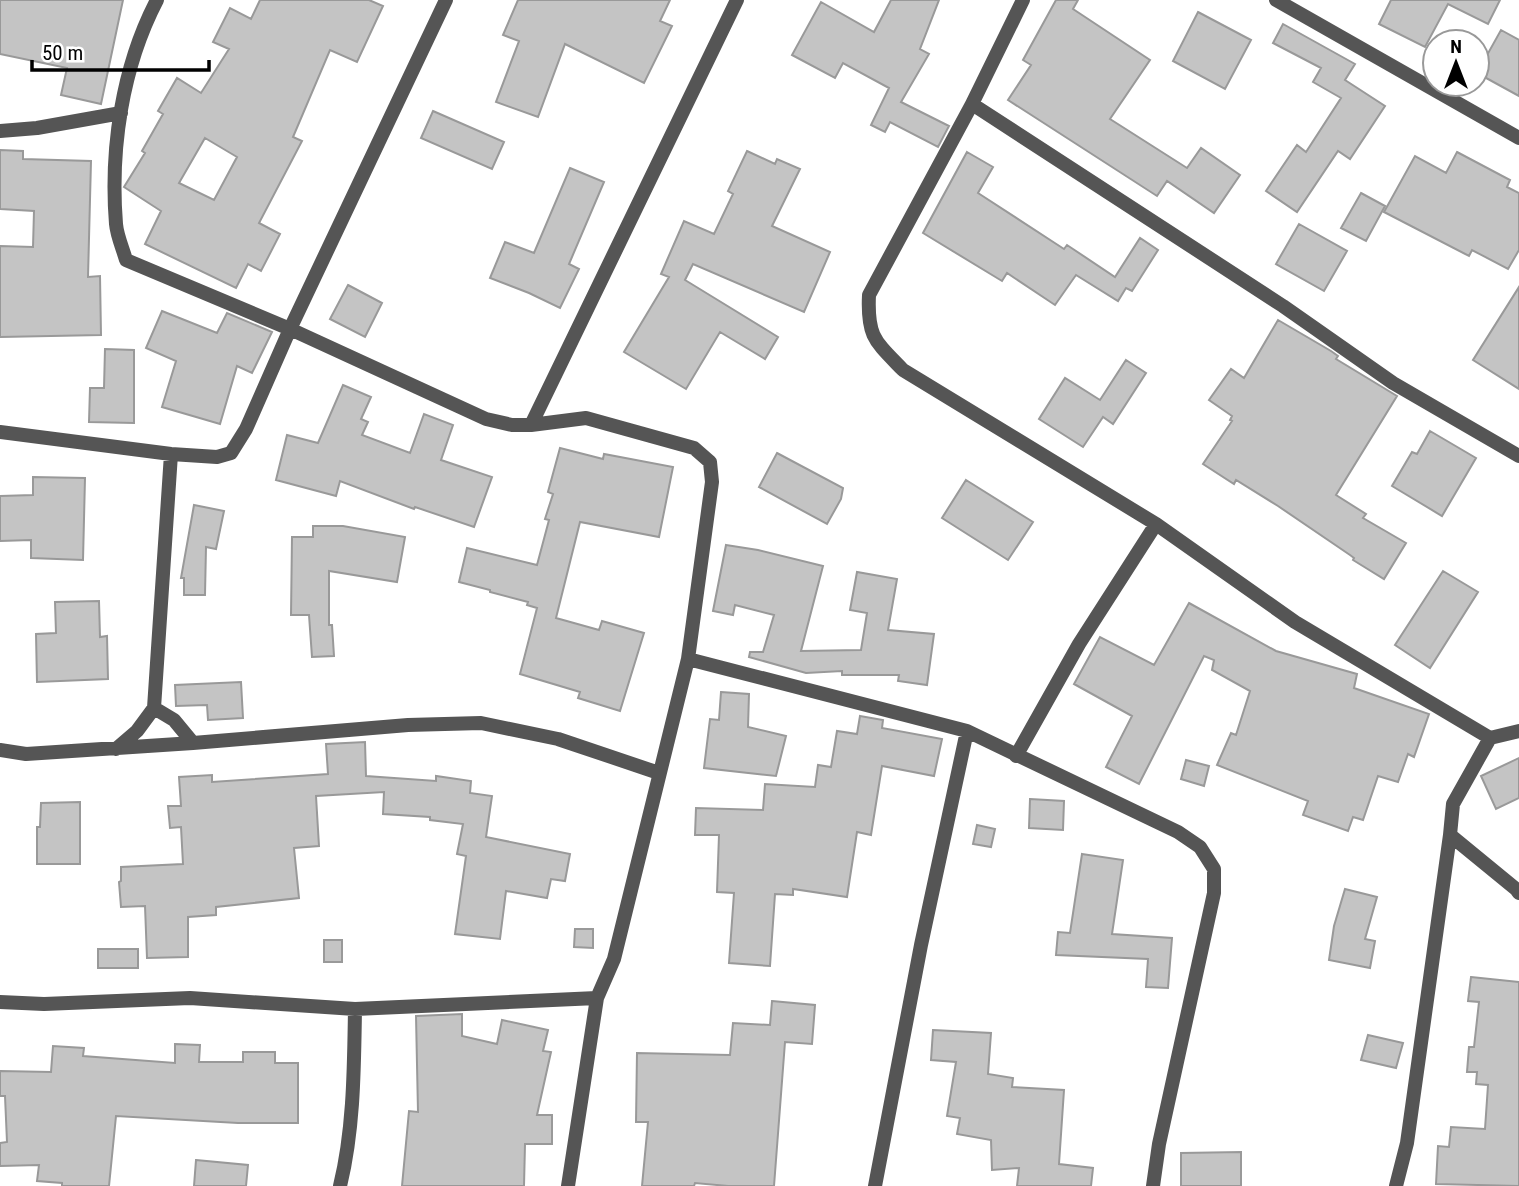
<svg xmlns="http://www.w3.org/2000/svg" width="1519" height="1186" viewBox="0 0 1519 1186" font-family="'Roboto Condensed',sans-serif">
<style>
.building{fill:#c4c4c4;stroke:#999;stroke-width:2;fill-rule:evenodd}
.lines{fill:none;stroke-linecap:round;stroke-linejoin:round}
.street{stroke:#555;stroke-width:14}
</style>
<rect width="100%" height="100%" fill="#fff"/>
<path class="building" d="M 0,0 L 123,0 L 101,104 L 61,95 L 67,68 L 0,54 Z
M 260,0 L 369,0 L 383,6 L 357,62 L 330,50 L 293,137 L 302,141 L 259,223 L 280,234 L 261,271 L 248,264 L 236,288 L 145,244 L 161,211 L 124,187 L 145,153 L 142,151 L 163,114 L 158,111 L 177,78 L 201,93 L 229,49 L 213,42 L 230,8 L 251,19 ZM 205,138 L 237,157 L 214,200 L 179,183 Z
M 518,0 L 670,0 L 660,21 L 672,26 L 644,83 L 565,44 L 538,117 L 496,102 L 519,41 L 503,35 Z
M 891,0 L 939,0 L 920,49 L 929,54 L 901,102 L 949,126 L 938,147 L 890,122 L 885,132 L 871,125 L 889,88 L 843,63 L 835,78 L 792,55 L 821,2 L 874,32 Z
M 1056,0 L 1078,0 L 1073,9 L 1150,60 L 1110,119 L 1187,168 L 1201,148 L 1240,175 L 1214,213 L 1167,181 L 1157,196 L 1008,100 L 1031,65 L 1023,60 Z
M 1391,0 L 1500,0 L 1488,24 L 1448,4 L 1425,47 L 1379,24 Z
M 1198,12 L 1251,40 L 1225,89 L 1173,61 Z
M 1283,24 L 1355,64 L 1345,80 L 1385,106 L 1350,159 L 1338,151 L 1297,212 L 1266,191 L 1297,145 L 1306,152 L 1341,98 L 1313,82 L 1321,68 L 1273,43 Z
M 1501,30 L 1519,40 L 1519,96 L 1477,73 Z
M 433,111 L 504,142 L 492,169 L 421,138 Z
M 0,150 L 23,151 L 23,159 L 91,161 L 88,277 L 100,276 L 101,335 L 0,337 L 0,246 L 33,247 L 34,211 L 0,209 Z
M 747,151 L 775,164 L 777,159 L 800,169 L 772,226 L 830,252 L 804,312 L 693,264 L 685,280 L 778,337 L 765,359 L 720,332 L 686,389 L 624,352 L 669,277 L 661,274 L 684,221 L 714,234 L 733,194 L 728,191 Z
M 967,152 L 993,167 L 978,193 L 1064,249 L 1067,245 L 1115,277 L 1140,238 L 1158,250 L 1132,291 L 1126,288 L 1118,301 L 1076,275 L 1055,305 L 1007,273 L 1002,281 L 923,233 Z
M 1457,152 L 1510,180 L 1507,187 L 1519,193 L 1519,250 L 1508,269 L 1472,250 L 1469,256 L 1384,212 L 1415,156 L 1446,173 Z
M 570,168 L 604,182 L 569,264 L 579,269 L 560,308 L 529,293 L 490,278 L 505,242 L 534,253 Z
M 1361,193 L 1385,206 L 1366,241 L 1341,228 Z
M 1299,224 L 1347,251 L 1324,291 L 1276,264 Z
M 348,285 L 382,303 L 365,337 L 330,319 Z
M 1519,287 L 1519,389 L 1473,360 Z
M 162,311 L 217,333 L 227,313 L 272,332 L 252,373 L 237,366 L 220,424 L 162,407 L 176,361 L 146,348 Z
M 1278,320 L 1331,351 L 1338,356 L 1336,359 L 1397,396 L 1336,495 L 1366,514 L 1363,518 L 1406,543 L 1384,579 L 1353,560 L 1354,558 L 1350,555 L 1278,506 L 1236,480 L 1234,484 L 1203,464 L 1232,421 L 1230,420 L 1232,416 L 1209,400 L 1231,369 L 1244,378 Z
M 105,349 L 134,350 L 134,423 L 89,422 L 90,388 L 104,388 Z
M 1126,360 L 1146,373 L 1113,424 L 1103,417 L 1083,447 L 1039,419 L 1065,378 L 1100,400 Z
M 343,385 L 371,397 L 361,419 L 368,422 L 362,435 L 410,453 L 424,414 L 453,425 L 441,460 L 492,477 L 474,527 L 415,507 L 414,509 L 340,481 L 336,496 L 276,480 L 287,435 L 318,443 Z
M 1430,431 L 1476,458 L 1442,516 L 1392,486 L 1412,452 L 1417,454 Z
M 560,448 L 603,459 L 604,454 L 673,467 L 659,537 L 580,522 L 556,618 L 599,630 L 602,621 L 644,633 L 620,711 L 578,698 L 580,692 L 520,674 L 537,608 L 527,605 L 528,602 L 490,592 L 490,590 L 459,582 L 467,548 L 537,565 L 549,520 L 545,519 L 553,494 L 548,492 Z
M 777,453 L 843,488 L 841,499 L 827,524 L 759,487 Z
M 33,477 L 85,478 L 83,560 L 31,558 L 31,540 L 0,541 L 0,496 L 33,495 Z
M 966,480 L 1033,522 L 1008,560 L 942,518 Z
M 194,505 L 224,511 L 216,549 L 206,547 L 205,595 L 184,595 L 184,578 L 181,578 Z
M 313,526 L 343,526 L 405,537 L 397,582 L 329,571 L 329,625 L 332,625 L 334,656 L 312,657 L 309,615 L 291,615 L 292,537 L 313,537 Z
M 726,545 L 758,550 L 823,566 L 801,651 L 861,650 L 867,613 L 850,610 L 857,572 L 897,579 L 888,630 L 934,634 L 927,685 L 898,681 L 899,675 L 842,675 L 842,671 L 806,673 L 749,657 L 750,652 L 763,652 L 774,615 L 735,605 L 733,615 L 713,611 Z
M 1443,571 L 1478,592 L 1430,668 L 1395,645 Z
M 99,601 L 100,637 L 107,636 L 108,679 L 37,682 L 36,634 L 56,633 L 55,602 Z
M 1189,603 L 1276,651 L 1357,674 L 1354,688 L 1429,714 L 1414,757 L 1408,754 L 1398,782 L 1378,776 L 1363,820 L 1353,817 L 1348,831 L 1303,815 L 1308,801 L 1217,765 L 1231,733 L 1236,735 L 1250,691 L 1212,670 L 1214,660 L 1204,656 L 1139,784 L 1106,767 L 1132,716 L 1074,684 L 1100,637 L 1154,665 Z
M 241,682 L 243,718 L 208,720 L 207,705 L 176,706 L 175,685 Z
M 721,692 L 749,694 L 748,727 L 786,736 L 776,776 L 704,768 L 710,719 L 719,720 Z
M 860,716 L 883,720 L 882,728 L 942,739 L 934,776 L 882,766 L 871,835 L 857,832 L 847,897 L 793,889 L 793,895 L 775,894 L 770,966 L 729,963 L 734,893 L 717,892 L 719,835 L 695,835 L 696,808 L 763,810 L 765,784 L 815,787 L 818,765 L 831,767 L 837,731 L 857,734 Z
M 365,742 L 366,776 L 436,781 L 436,776 L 471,781 L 470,793 L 492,796 L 486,837 L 570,854 L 565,881 L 551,879 L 547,898 L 506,891 L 500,939 L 455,934 L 466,856 L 457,854 L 463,824 L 430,820 L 430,817 L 383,814 L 384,792 L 316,796 L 319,846 L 294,848 L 299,898 L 216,907 L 216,915 L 188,917 L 188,957 L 147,958 L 145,906 L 121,907 L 119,882 L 121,881 L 121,867 L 183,864 L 181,827 L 170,828 L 168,806 L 181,806 L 179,777 L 212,775 L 212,782 L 328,774 L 326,744 Z
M 1519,758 L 1519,798 L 1496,809 L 1481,776 Z
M 1186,760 L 1209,766 L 1204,786 L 1181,779 Z
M 1030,799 L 1064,801 L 1063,830 L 1029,828 Z
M 80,802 L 80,864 L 37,864 L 37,827 L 40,827 L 41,803 Z
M 977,825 L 995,829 L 991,847 L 973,844 Z
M 1082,854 L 1123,860 L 1112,934 L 1172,938 L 1168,988 L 1146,987 L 1148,959 L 1056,955 L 1058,932 L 1070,933 Z
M 1345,889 L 1377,897 L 1365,939 L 1375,941 L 1370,968 L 1329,960 L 1334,926 Z
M 575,929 L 593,929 L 593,948 L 574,947 Z
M 324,940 L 342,940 L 342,962 L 324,962 Z
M 98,949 L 138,949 L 138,968 L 98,968 Z
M 1471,977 L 1519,982 L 1519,1186 L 1436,1184 L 1438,1146 L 1449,1147 L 1451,1127 L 1485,1129 L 1488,1085 L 1476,1084 L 1477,1072 L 1467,1072 L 1469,1047 L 1474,1047 L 1479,1002 L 1468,1001 Z
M 772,1001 L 815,1005 L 812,1044 L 785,1042 L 774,1186 L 728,1186 L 695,1183 L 694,1186 L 642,1186 L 648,1122 L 636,1122 L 637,1053 L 730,1055 L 733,1023 L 770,1025 Z
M 462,1014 L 462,1036 L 497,1044 L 502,1020 L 548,1030 L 543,1051 L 551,1052 L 537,1115 L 552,1115 L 552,1144 L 525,1144 L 524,1186 L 402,1186 L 409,1111 L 418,1112 L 416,1016 Z
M 933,1030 L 991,1033 L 988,1074 L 1013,1078 L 1012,1087 L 1064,1090 L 1059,1164 L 1093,1168 L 1091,1186 L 1017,1186 L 1019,1168 L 992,1170 L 991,1140 L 957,1134 L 960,1118 L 947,1116 L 956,1062 L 931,1060 Z
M 1368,1035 L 1403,1043 L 1396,1068 L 1361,1060 Z
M 175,1044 L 200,1045 L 199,1062 L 243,1062 L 243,1052 L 275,1052 L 275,1063 L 298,1063 L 298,1123 L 238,1123 L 116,1116 L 109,1186 L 62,1186 L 62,1183 L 37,1181 L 39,1165 L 0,1166 L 0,1143 L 7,1142 L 5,1096 L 0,1096 L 0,1071 L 51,1072 L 53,1046 L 84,1048 L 83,1056 L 175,1063 Z
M 1241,1152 L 1241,1186 L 1181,1186 L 1181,1153 Z
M 196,1160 L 248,1165 L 246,1186 L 194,1186 Z"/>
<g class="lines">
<path class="street" d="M 157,0 C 122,67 110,149 116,224 C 117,236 123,249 126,260 L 290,329 L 486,419 L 512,425 L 531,425 L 586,418 L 694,448 L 710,462 L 712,482 L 688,659 L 614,959 L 597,998 L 568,1186
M 1023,0 L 972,104 L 869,295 C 867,337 875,341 903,370 L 1156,524 L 1295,622 L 1490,738
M 1276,0 L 1519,138
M 972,104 L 1283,306 L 1393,383 L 1519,456
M 0,131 L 37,128 L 121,113
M 531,425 L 737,0
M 0,432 L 171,454 L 217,457 L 231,453 L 246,429 L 290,329 L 446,0
M 688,659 L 967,731 L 1178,832 L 1200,847 L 1214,869 L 1214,893 L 1159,1144 L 1153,1186
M 154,708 L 174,720 L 193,743
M 1519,731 L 1490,738 L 1453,804 L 1450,835 L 1516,889 L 1519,893
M 116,749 L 137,731 L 154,708 L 171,454
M 0,750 L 26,754 L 193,743 L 408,725 L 481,723 L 558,739 L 659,773
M 1016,756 L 1079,644 L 1156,524
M 0,1002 L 44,1004 L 190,998 L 355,1009 L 597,998
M 340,1186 C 354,1129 354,1067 355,1009
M 875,1186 L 921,945 L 967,731
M 1396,1186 L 1407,1143 L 1450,835"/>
</g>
<g transform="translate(1456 63)"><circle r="33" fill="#ffffff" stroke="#999999" stroke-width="2"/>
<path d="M0-5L12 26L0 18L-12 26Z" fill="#000000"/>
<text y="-10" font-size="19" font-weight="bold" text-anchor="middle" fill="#000000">N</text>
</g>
<path d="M32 60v10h177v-10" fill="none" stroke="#000000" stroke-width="3.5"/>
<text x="42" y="60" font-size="21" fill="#000000" stroke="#ffffff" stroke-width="5" paint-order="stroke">50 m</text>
</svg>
